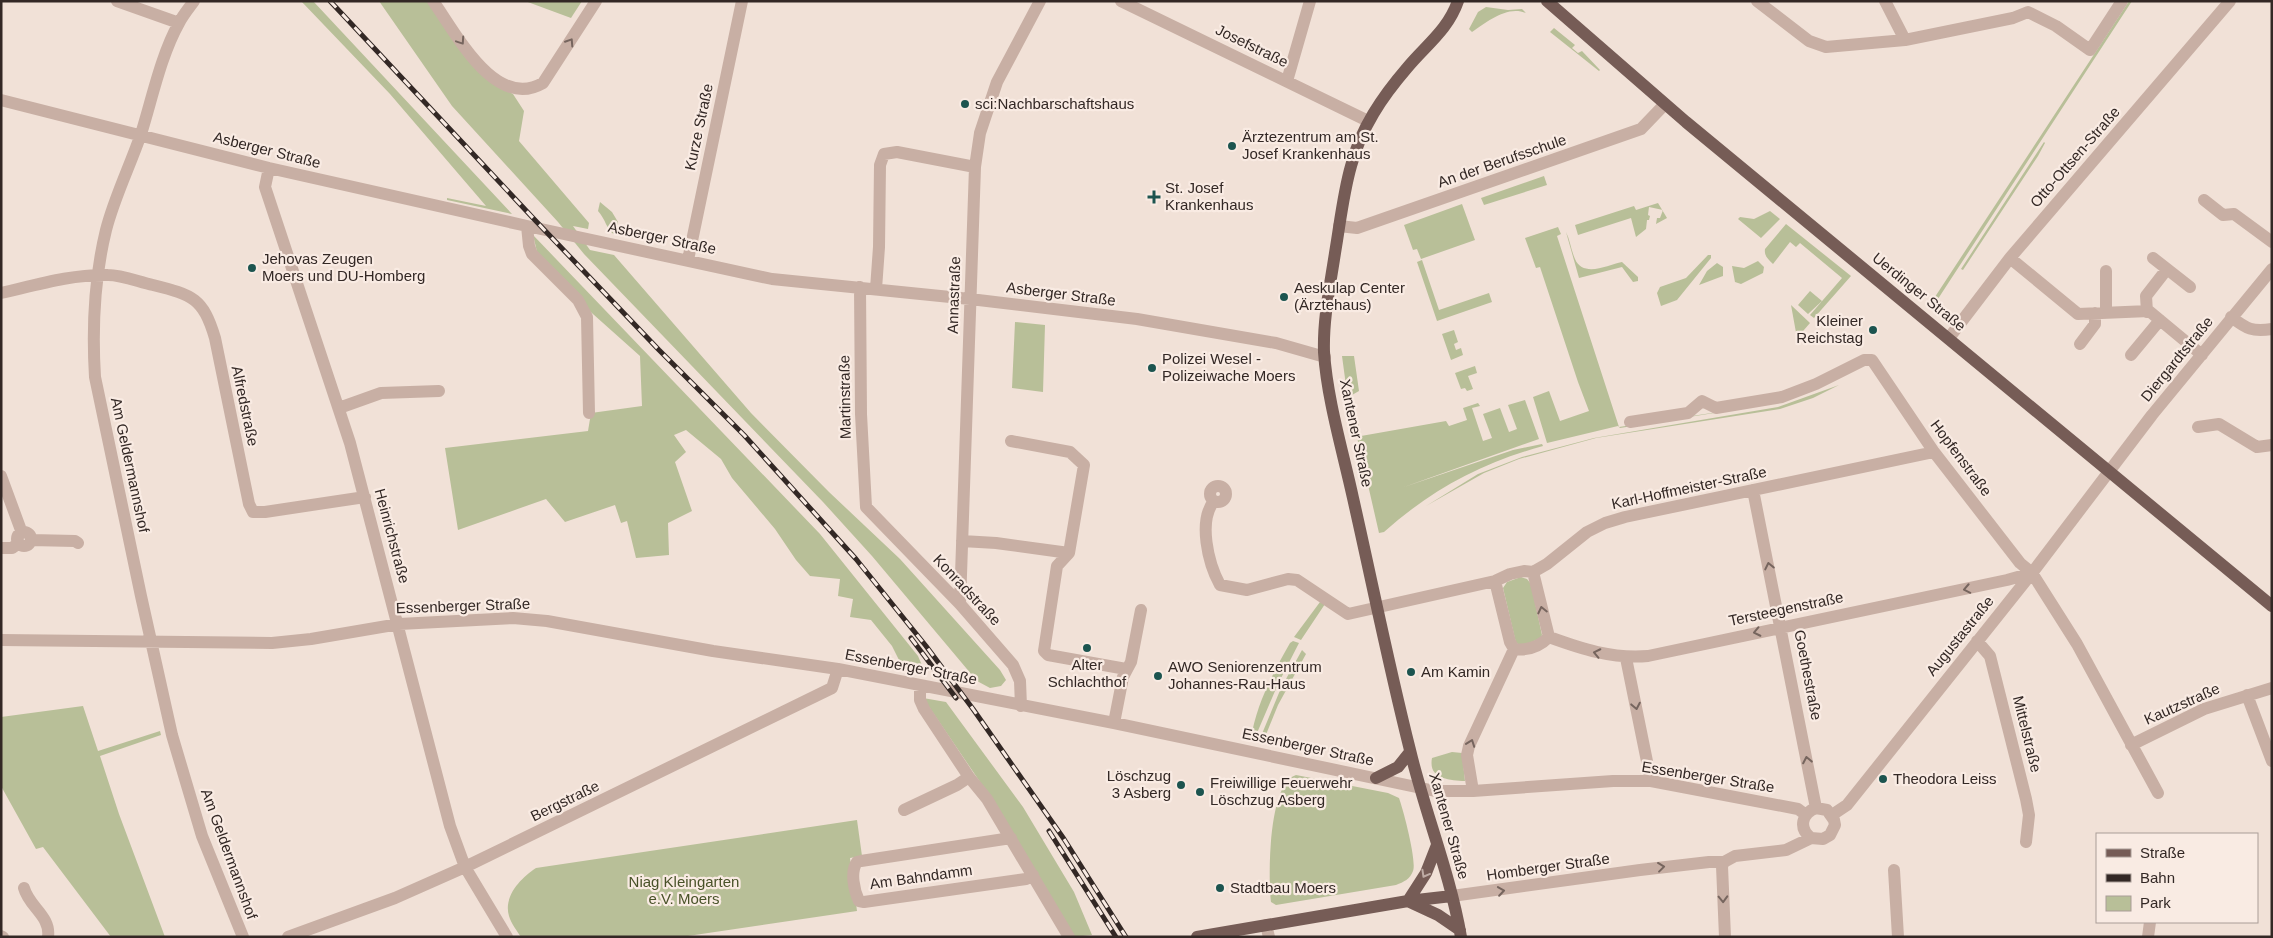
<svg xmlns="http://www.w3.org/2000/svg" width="2273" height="938" viewBox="0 0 2273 938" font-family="Helvetica,sans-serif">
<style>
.green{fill:#b8bf98}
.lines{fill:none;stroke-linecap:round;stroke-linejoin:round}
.minor{stroke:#c8afa4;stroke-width:12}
.major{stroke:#765c56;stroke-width:12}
.rail-casing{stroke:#332825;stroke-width:5}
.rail{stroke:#f9ebe3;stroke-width:3;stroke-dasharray:9;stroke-linecap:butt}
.oneway{stroke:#76655e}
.oneway2{stroke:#beaba4}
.poi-dot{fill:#1c544f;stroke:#f9ebe3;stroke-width:2}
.labels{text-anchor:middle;stroke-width:4.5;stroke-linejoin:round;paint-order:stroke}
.street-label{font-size:15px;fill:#332825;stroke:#f9ebe3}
.poi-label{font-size:15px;fill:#332825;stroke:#f9ebe3;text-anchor:start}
.park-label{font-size:15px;fill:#495229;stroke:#f9ebe3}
</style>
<rect width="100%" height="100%" fill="#f1e1d7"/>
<path class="green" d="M 301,1 L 313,1 L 512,214 L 447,200 L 447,198 L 486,206 L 390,94 Z
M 379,1 L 428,1 L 494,84 L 513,94 L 524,111 L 519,141 L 589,223 L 588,229 L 573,226 L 590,250 L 614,255 L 751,413 L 829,492 L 900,559 L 1000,670 L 1006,680 L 1001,686 L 990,688 L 977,681 L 872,556 L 823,502 L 584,254 L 558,222 L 452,106 Z
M 525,1 L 582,1 L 571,18 Z
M 2129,1 L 2132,1 L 1934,305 L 1931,303 Z
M 1486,7 L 1508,10 L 1522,9 L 1526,13 C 1507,5 1487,22 1472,32 L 1469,29 L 1478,12 Z
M 1554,28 L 1575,45 L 1572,48 L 1578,53 L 1582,51 L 1600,70 L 1599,71 L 1550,32 Z
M 2044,142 L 2045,143 L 2038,156 L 1963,270 L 1961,269 Z
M 1544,176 L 1547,185 L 1484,205 L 1481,198 Z
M 600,202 L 612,212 L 618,222 L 615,235 C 607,231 605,218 598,211 Z
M 1658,203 L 1667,218 L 1656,224 L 1657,218 L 1660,218 L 1663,210 L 1649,207 L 1648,215 L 1650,216 L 1649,220 L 1647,220 L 1646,229 L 1636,237 L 1631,218 L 1578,235 L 1575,225 L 1634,206 L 1636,210 Z
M 1462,204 L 1475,240 L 1421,259 L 1417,249 L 1413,250 L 1404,225 Z
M 1770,211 L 1780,219 L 1761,238 L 1738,219 L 1740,217 L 1754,219 Z
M 1786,224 L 1851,276 L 1814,318 L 1810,315 L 1842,278 L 1800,243 L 1796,247 L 1790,242 L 1773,264 C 1768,259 1764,256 1765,249 Z
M 1558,227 L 1561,234 L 1557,236 L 1619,427 L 1758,406 L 1620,428 L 1618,426 L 1547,443 L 1533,397 L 1549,391 L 1560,421 L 1589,411 L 1578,382 L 1540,267 L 1536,268 L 1525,238 Z
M 1566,232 C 1570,240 1571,250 1575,259 C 1583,278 1608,265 1622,262 L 1638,277 L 1638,281 L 1633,282 L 1622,267 L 1579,278 Z
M 533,235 L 820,534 L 918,656 L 924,670 L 913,668 L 904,670 L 892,646 L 871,620 L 850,617 L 853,599 L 838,596 L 840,579 L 810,576 L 796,560 L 775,529 L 732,478 L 721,459 L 686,430 L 674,435 L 686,452 L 675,462 L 692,511 L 668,523 L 669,555 L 636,558 L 627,521 L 621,523 L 615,505 L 565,522 L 546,499 L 458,530 L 445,448 L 588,431 L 591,413 L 642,406 L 640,356 L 584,306 L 538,256 Z
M 1708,255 L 1711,255 L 1711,258 L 1677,300 L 1661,306 L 1657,293 L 1660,287 L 1686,278 Z
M 1422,260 L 1439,310 L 1489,293 L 1492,302 L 1437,321 L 1417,262 Z
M 1758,261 L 1764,267 L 1763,273 L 1741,284 L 1735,282 L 1732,266 L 1744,268 Z
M 1717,263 L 1723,267 L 1723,276 L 1699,285 L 1707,271 Z
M 1810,291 L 1822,301 L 1808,314 L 1798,305 Z
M 1791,305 L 1810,323 L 1797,338 Z
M 1015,322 L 1045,325 L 1043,392 L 1012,388 Z
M 1454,330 L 1458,342 L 1454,344 L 1456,350 L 1461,348 L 1463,355 L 1451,360 L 1442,334 Z
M 1342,356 L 1354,356 L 1359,391 L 1352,395 L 1361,436 L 1446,421 L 1449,426 L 1467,420 L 1463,408 L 1478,403 L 1480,406 L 1472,408 L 1483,441 L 1492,438 L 1483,414 L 1500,408 L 1509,432 L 1517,429 L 1508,405 L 1525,400 L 1539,439 L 1404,487 L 1513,450 L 1542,444 L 1543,446 C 1481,463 1431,490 1384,532 L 1379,533 L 1347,393 Z
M 1475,366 L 1477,373 L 1468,376 L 1473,389 L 1467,391 L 1465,388 L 1461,389 L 1455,373 Z
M 1839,385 L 1813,398 L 1780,409 L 1596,438 L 1519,459 L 1484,473 L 1426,506 L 1478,474 L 1522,457 L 1594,438 L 1778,407 Z
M 1521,577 L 1527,579 L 1531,584 L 1542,635 L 1541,638 L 1522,646 L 1516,643 L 1503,588 L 1507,582 Z
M 1320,602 L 1325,604 L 1301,640 L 1294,637 Z
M 1293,641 L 1299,643 L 1278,684 L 1254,740 L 1251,739 C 1256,705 1273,673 1290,643 Z
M 1302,650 L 1306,654 L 1278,705 L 1263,742 L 1259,741 L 1281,688 Z
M 923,698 L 946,702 L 1023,807 L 1074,892 L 1092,935 L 1073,937 L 995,804 Z
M 83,706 L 98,751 L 160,731 L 161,735 L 100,756 L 119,814 L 165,937 L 111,937 L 43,847 L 36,849 L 1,786 L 1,717 Z
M 1452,752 L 1462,753 L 1465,781 C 1449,780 1428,779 1432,758 Z
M 1296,775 L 1388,793 L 1399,798 C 1403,809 1417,861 1413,871 C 1410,879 1404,882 1396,885 L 1276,905 L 1271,902 C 1268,877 1268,783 1296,775 Z
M 857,820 L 862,856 L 850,858 L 857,911 L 681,937 L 521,937 C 517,931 511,923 509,916 C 503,896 521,878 536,868 Z"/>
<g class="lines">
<path class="minor" d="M 117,1 L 179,23
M 194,1 C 189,8 183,15 179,23 C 161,55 152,99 141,134 C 130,166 114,198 106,230 C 94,279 92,328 95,377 L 141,596 L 172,735 L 202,836 L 243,937
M 433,1 C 456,33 495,111 543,83 L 596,1
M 1121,1 L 1368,121
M 1757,1 L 1809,41 L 1826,47 L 1905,40 L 2013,18 L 2028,12 L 2056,26 L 2090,50 L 2122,1
M 1885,1 L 1905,40
M 1287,81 L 1310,1
M 1,100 L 269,168 L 527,226 L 772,279 L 970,299 L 1137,319 L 1276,343 L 1325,357
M 269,168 L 265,187 L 350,443 L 450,826 L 465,867 L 507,937
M 2204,200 L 2223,215 L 2234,214 L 2272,242
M 527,226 L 529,246 L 532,254 L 578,300 L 587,317 L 589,413
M 1339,226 L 1357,228 L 1641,129 L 1665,104
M 2010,258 L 2078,314 L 2149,311 L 2202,355
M 2153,258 L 2190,287
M 688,260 L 742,1
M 2106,271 L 2106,313
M 860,287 L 861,414 L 866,507 L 960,604 L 1013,665 L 1020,681 L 1021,706
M 876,289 L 879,247 L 880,165 L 884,154 L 897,152 L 975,167
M 1,293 C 36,285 72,274 108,275 C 122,275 139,282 153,285 C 193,295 203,298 215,338 L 249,504 L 253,512 L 265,512 L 365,497
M 2147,312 L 2146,296 L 2167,269
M 2231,317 C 2247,329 2252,332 2272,329
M 1949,338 L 2010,258 L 2230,1
M 2080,344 L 2095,324 L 2095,313
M 2131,355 L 2160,320
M 339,408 L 381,393 L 439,391
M 1630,422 L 1688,413 L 1702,401 L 1716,408 L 1782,397 L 1816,384 L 1864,360 L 1872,360 L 1934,452 L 2020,563 L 2032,573 L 2077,644 L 2158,793
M 2198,427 L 2219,424 L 2257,447 L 2272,445
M 1,476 L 22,533
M1210 494a8 8 0 1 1 16 0a8 8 0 1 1-16 0Z
M 1753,490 L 1816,808
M 1214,501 C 1198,521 1208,563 1220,585 L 1247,590 L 1288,579 L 1297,580 L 1348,614 L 1495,581 L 1510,574 L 1524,571 L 1533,572 L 1547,564 L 1587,532 L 1605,523 L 1625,517 L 1934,452
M17 539a7 7 0 1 1 14 0a7 7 0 1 1-14 0Z
M 31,540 L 75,541 L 78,543
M 962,541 L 996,543 L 1069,553 L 1084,465 L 1070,452 L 1011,441
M 1,548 L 12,548 L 19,543
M 1069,553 L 1057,566 L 1044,651 L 1048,655 L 1126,669
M 1495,581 L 1510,642 L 1514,649 C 1528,651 1539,647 1549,637 L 1533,572
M 960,604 L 975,167 L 980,133 L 997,82 L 1040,1
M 1549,637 C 1582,649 1612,659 1648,656 L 2007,580 L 2032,573
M 1,640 L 272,643 L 311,639 L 399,624 L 513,618 L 547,621 L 713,651 L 838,669 L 1114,723 L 1435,791 L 1473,791 L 1613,781 L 1651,781 L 1798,809 L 1806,815
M 1977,641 L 1990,656 L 2026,799 L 2029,815 L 2026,842
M 1626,658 L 1651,781
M 920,686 L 920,700 L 924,709 L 969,777 L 987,799 L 1069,937
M 2247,695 L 2272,761
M 1114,723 L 1123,677 L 1131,662 L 1141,610
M 2131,745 L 2204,709 L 2272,688
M 1473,791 L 1467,755 L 1469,746 L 1514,649
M 904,810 L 957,785 L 969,777
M 1832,815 L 1847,805 L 2032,573 L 2152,415 L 2272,269
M 1011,838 L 861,861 L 857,862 C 850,872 854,890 859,901 L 864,902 L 1026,879 L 1033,875
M 1724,862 L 1722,866 L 1725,937
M 1894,870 L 1898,937
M 24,888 C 29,907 51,916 48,937
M 1452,896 L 1640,870 L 1709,862 L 1724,862 L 1735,856 L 1786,850 L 1811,838 L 1823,839 L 1830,835 L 1835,825 L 1834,820 L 1827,810 L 1816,808 C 1802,813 1798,828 1811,838
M 1266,925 L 1269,937
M 1,936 L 3,937
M 288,937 L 395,898 L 465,867 L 832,688 L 838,669
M 2148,937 L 2150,922"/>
<path class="major" d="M 1458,1 C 1448,30 1426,45 1407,68 C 1382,97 1361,128 1351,166 C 1343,194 1340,224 1335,253 C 1330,286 1323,319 1324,352 C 1327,399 1343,452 1353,498 C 1372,582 1389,667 1410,750 C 1425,813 1450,873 1461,937
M 1547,1 L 1686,122 L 2272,606
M 1376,778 L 1398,767 L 1410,752
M 1408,901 L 1426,873 L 1437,845
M 1410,902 L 1438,915 L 1460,930
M 1197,937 L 1408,901 L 1452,896"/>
<g class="rail-casing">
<path id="rail" d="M 330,1 L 533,218 L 659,350 L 744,435 L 856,559 L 926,646 L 973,709 L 1064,839 L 1126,937
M 911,638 L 956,698
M 1049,831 L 1116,937"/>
</g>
<use href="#rail" class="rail"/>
</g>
<defs><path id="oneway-chevron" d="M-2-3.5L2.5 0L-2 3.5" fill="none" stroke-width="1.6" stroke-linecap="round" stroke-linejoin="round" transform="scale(1.25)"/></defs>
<g class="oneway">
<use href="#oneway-chevron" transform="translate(461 41) rotate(56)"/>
<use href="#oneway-chevron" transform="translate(570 42) rotate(-57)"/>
<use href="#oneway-chevron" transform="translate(1769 566) rotate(-102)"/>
<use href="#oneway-chevron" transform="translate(1967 589) rotate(169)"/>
<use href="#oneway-chevron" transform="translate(1542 610) rotate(-103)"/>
<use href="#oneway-chevron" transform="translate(1757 632) rotate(168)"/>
<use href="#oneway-chevron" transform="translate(1597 653) rotate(-168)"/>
<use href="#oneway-chevron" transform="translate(1636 706) rotate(79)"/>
<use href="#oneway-chevron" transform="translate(1471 743) rotate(-70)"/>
<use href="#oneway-chevron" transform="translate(1807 760) rotate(-101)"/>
<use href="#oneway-chevron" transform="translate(1661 867) rotate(-7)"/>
<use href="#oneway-chevron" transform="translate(1501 891) rotate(-8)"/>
<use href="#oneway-chevron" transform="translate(1723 899) rotate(88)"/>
</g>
<use class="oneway2" href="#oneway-chevron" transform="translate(1425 874) rotate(119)"/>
<g class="poi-dot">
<circle cx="965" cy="104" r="5"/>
<circle cx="1232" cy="146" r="5"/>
<path d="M1151.5 189.5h5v5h5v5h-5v5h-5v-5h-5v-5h5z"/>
<circle cx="252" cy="268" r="5"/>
<circle cx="1284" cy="297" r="5"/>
<circle cx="1873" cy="330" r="5"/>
<circle cx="1152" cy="368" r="5"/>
<circle cx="1087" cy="648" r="5"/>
<circle cx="1411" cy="672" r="5"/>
<circle cx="1158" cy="676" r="5"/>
<circle cx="1883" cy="779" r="5"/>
<circle cx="1181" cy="785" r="5"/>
<circle cx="1200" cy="792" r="5"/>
<circle cx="1220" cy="888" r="5"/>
</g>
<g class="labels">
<g class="street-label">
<text transform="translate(1252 46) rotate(26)" y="5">Josefstraße</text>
<text transform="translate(699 127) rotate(-78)" y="5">Kurze Straße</text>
<text transform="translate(267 150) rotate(14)" y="5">Asberger Straße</text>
<text transform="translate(2075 157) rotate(-49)" y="5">Otto-Ottsen-Straße</text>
<text transform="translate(1502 161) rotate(-19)" y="5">An der Berufsschule</text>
<text transform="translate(662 238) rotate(12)" y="5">Asberger Straße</text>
<text transform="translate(1919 292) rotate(39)" y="5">Uerdinger Straße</text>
<text transform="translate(1061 294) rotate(7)" y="5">Asberger Straße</text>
<text transform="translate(954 295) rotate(-88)" y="5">Annastraße</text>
<text transform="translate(2177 359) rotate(-51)" y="5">Diergardtstraße</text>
<text transform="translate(845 397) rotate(-91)" y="5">Martinstraße</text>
<text transform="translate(245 406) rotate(78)" y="5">Alfredstraße</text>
<text transform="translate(1356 433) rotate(78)" y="5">Xantener Straße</text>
<text transform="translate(1961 458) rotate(53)" y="5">Hopfenstraße</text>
<text transform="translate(130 465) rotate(78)" y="5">Am Geldermannshof</text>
<text transform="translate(1689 488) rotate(-12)" y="5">Karl-Hoffmeister-Straße</text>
<text transform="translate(392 536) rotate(75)" y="5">Heinrichstraße</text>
<text transform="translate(967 590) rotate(47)" y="5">Konradstraße</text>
<text transform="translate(463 606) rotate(-2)" y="5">Essenberger Straße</text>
<text transform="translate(1786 609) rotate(-12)" y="5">Tersteegenstraße</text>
<text transform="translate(1960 636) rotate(-51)" y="5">Augustastraße</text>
<text transform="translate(911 667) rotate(11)" y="5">Essenberger Straße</text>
<text transform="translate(1808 675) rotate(79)" y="5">Goethestraße</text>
<text transform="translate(2182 704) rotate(-24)" y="5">Kautzstraße</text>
<text transform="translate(2027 734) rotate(76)" y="5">Mittelstraße</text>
<text transform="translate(1308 747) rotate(12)" y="5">Essenberger Straße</text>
<text transform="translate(1708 777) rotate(9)" y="5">Essenberger Straße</text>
<text transform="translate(565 801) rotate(-26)" y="5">Bergstraße</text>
<text transform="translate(1449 826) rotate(74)" y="5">Xantener Straße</text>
<text transform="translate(229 854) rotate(70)" y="5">Am Geldermannshof</text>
<text transform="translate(1548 867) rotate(-8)" y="5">Homberger Straße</text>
<text transform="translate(921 877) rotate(-8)" y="5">Am Bahndamm</text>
</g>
<g class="poi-label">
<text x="975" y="109">sci:Nachbarschaftshaus</text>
<text x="1242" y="142">Ärztezentrum am St.<tspan x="1242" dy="17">Josef Krankenhaus</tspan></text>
<text x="1165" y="193">St. Josef<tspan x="1165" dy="17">Krankenhaus</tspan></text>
<text x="262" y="264">Jehovas Zeugen<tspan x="262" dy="17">Moers und DU-Homberg</tspan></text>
<text x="1294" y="293">Aeskulap Center<tspan x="1294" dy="17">(Ärztehaus)</tspan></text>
<text x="1863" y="326" text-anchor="end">Kleiner<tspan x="1863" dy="17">Reichstag</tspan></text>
<text x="1162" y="364">Polizei Wesel -<tspan x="1162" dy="17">Polizeiwache Moers</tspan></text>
<text x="1087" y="670" text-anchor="middle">Alter<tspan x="1087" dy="17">Schlachthof</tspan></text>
<text x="1168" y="672">AWO Seniorenzentrum<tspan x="1168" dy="17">Johannes-Rau-Haus</tspan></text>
<text x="1421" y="677">Am Kamin</text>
<text x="1171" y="781" text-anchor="end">Löschzug<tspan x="1171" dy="17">3 Asberg</tspan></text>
<text x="1893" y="784">Theodora Leiss</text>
<text x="1210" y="788">Freiwillige Feuerwehr<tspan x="1210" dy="17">Löschzug Asberg</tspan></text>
<text x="1230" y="893">Stadtbau Moers</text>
</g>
<g class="park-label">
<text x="684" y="887">Niag Kleingarten<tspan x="684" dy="17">e.V. Moers</tspan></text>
</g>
</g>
<rect width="2273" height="938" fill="none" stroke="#332825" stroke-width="5"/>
<rect x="2096" y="833" width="162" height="90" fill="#f9ebe3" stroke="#aa9d97"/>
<rect x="2106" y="849" width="25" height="8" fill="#765c56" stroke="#aa9d97"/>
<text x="2140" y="858" font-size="15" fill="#332825">Straße</text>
<rect x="2106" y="874" width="25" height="8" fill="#332825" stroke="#aa9d97"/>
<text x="2140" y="883" font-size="15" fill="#332825">Bahn</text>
<rect x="2106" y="896" width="25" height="15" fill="#b8bf98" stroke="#aa9d97"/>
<text x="2140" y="908" font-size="15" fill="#332825">Park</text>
</svg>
